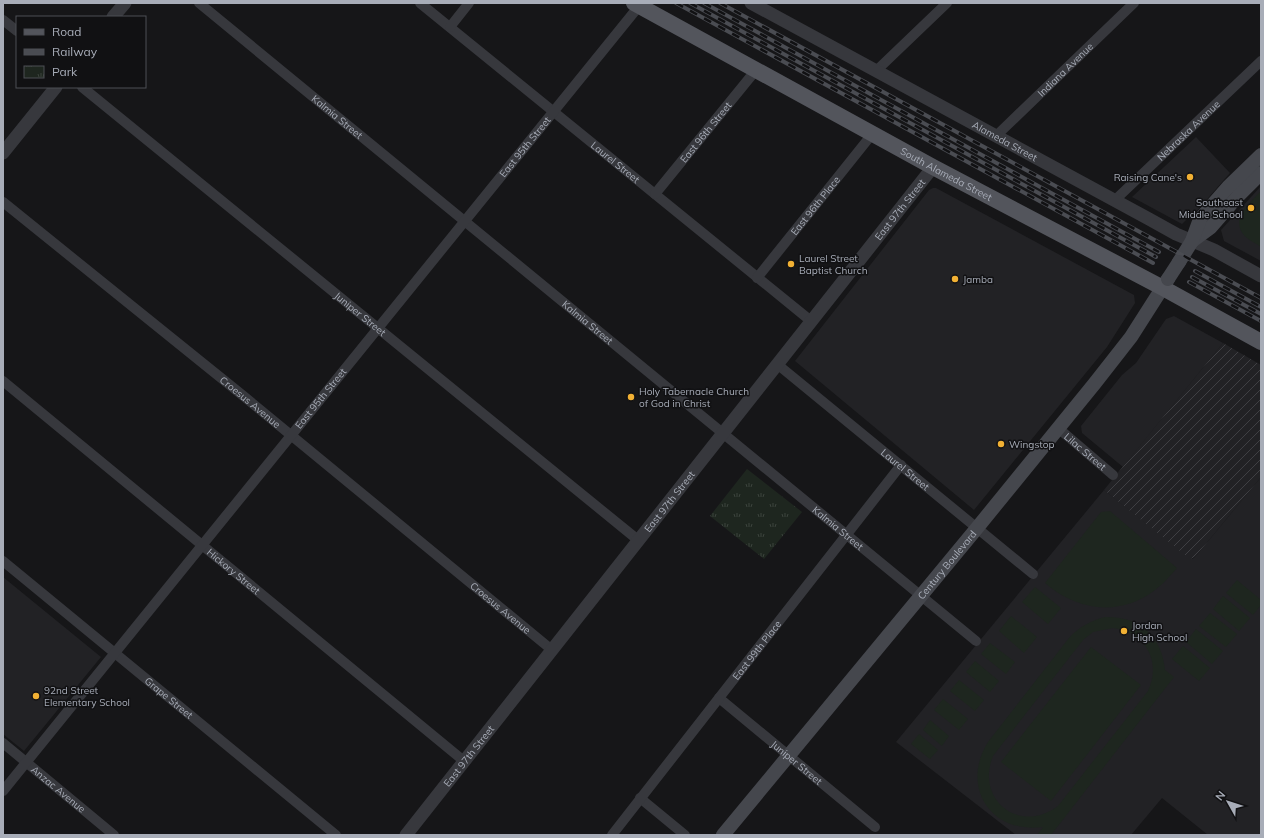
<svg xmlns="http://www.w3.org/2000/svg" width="1264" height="838" viewBox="0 0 1264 838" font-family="Mulish,sans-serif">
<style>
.built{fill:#222225}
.industrial{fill:url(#industrial-furrows)}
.park{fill:url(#park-tufts)}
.garden{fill:#1e261f;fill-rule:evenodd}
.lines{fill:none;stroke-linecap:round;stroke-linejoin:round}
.minor{stroke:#37383d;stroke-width:10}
.tertiary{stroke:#37383d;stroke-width:13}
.secondary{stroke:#45474d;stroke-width:14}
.primary{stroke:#53555c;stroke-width:16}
.rail-casing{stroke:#4a4c52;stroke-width:4}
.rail{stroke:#111113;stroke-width:2.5;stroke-dasharray:8;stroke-linecap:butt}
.secondary-bridge{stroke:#45474d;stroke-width:14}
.poi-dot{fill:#f2b134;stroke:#111113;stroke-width:1.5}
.labels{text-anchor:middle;stroke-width:3;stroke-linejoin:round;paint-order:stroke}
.street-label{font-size:10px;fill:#a8adb8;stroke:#111113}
.poi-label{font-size:10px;fill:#a8adb8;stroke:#111113;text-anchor:start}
</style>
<defs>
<pattern id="industrial-furrows" width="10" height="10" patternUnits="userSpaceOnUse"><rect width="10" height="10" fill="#222225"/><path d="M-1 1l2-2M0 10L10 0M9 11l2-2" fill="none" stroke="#3f3f43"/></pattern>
<pattern id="park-tufts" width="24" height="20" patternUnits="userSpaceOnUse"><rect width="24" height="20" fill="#1e261f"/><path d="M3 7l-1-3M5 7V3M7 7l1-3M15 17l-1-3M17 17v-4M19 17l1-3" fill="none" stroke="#3c433d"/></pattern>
</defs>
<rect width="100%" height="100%" fill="#161618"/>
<path class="built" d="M 1196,137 L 1230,173 L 1195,213 L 1192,214 L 1182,224 L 1132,197 Z
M 1261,186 L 1261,261 L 1224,241 L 1221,230 Z
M 933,188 L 936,188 L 1134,295 L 1135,303 L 1107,347 L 974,510 L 795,361 L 929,190 Z
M 1174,316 L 1223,343 L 1123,467 L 1082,433 L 1081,426 L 1122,375 L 1136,363 L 1166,319 Z
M 1261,477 L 1261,835 L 1208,835 L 1162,798 L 1131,835 L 1016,835 L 896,742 L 1104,490 L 1192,559 L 1195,557 Z
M 3,577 L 101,657 L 24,751 L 3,734 Z"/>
<path class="industrial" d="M 1223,343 L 1261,365 L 1261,477 L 1195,557 L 1190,559 L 1104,490 Z"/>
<path class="park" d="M 747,469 L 802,512 L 764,559 L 710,516 Z"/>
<path class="garden" d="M 1261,191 L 1261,247 C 1256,243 1246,239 1243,234 C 1231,217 1250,203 1261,191 Z
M 1110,511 L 1177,568 C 1170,576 1163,584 1155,590 C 1120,617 1077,611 1045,583 L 1101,512 Z
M 1237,580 L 1261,600 L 1261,605 L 1253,615 L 1226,593 Z
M 1035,587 L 1061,608 L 1048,624 L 1022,602 Z
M 1223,596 L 1250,618 L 1239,631 L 1213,609 Z
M 1210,613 L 1237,634 L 1226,647 L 1199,626 Z
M 1011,616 L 1037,637 L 1024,653 L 999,631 Z
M 1105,617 C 1139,616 1162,636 1165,670 L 1174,677 L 1051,835 L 1037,835 L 1043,827 C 991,834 960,787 988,742 L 1069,638 C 1079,627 1090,621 1105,617 ZM 1113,628 C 1145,632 1162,661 1148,691 L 1058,806 C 1020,835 975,800 993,756 L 1083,640 L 1093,632 Z
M 1196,629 L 1223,651 L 1212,664 L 1186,642 Z
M 990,643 L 1015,662 L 1006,674 L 981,654 Z
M 1183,646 L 1210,668 L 1199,681 L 1172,659 Z
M 1091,647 L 1141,685 L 1051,801 L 1001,762 Z
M 975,661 L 999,681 L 990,692 L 966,672 Z
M 959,680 L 984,700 L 975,711 L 950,691 Z
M 943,699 L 968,719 L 959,730 L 934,710 Z
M 930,720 L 949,736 L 942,746 L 923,730 Z
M 919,734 L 938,750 L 930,759 L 911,744 Z"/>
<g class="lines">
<g class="minor">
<path id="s1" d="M 199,3 L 976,641"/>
<path id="s2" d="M 420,3 L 811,321"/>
<path d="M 3,20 L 17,31"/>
<path d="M 450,27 L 469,3"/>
<path d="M 876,71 L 947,3"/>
<path id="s3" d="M 82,87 L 638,540"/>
<path id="s4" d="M 996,136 L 1134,3"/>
<path id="s5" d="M 655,194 L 756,70"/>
<path id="s6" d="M 1115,200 L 1261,61"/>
<path id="s7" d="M 3,202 L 241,394 L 552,650"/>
<path id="s8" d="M 757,278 L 873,133"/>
<path id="s9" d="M 777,364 L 1033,574"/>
<path id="s10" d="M 3,381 L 464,761"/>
<path id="s11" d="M 1058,428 L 1113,475"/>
<path id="s12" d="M 3,561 L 336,835"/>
<path id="s13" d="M 719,698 L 875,827"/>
<path id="s14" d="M 3,743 L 114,835"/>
<path id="s15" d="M 3,791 C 214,528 427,267 639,6"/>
<path d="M 640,798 L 685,835"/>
<path id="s16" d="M 612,835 L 901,465"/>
</g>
<g class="tertiary">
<path id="s17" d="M 751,3 L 1149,219 L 1176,234 L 1214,250 L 1261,276"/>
<path d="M 113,17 L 125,3"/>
<path d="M 3,153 L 56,87"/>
<path id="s18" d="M 406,835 L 933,167"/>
</g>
<g class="secondary">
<path d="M 1192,241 L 1211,227 L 1238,196 L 1261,173"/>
<path d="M 1179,262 L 1192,241 L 1200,219 L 1228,187 L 1261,155"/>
<path id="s19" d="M 723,835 L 977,528 L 1095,383 L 1131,337 L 1168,279"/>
</g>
<path class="primary" id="s20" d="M 634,3 L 933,167 L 1163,288 L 1261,342"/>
<g class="rail-casing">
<path id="rail" d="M 676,3 L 1153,263
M 690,3 L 1156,257
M 704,3 L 1159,252
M 720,3 L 1261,298
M 1195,271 L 1261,307
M 1192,277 L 1261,314
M 1189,282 L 1261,321"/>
</g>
<use href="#rail" class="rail"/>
<path class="secondary-bridge" d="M 1168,279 L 1179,262"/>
</g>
<g class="poi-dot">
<circle cx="1190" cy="177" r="4"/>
<circle cx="1251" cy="208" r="4"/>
<circle cx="791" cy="264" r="4"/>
<circle cx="955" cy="279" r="4"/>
<circle cx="631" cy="397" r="4"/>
<circle cx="1001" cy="444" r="4"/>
<circle cx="1124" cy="631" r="4"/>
<circle cx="36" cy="696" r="4"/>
</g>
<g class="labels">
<g class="street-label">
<text dy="4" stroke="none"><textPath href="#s4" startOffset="96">Indiana Avenue</textPath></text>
<text dy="4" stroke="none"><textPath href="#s1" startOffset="179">Kalmia Street</textPath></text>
<text dy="4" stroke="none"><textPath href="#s6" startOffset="101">Nebraska Avenue</textPath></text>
<text dy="4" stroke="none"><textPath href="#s5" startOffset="80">East 96th Street</textPath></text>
<text dy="4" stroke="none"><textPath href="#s17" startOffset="289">Alameda Street</textPath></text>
<text dy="4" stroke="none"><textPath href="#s15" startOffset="829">East 95th Street</textPath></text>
<text dy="4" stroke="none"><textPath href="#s2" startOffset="252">Laurel Street</textPath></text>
<text dy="4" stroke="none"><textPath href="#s20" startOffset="356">South Alameda Street</textPath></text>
<text dy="4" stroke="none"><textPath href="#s8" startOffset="93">East 96th Place</textPath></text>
<text dy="4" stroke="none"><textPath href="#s18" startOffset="797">East 97th Street</textPath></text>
<text dy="4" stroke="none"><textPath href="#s3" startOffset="359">Juniper Street</textPath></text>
<text dy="4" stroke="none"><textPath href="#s1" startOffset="503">Kalmia Street</textPath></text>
<text dy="4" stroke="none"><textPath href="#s15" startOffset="505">East 95th Street</textPath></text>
<text dy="4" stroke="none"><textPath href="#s7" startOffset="318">Croesus Avenue</textPath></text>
<text dy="4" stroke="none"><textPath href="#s11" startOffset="36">Lilac Street</textPath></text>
<text dy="4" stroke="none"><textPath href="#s9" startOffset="166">Laurel Street</textPath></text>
<text dy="4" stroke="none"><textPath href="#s18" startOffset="425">East 97th Street</textPath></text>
<text dy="4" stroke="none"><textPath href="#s1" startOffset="827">Kalmia Street</textPath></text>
<text dy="4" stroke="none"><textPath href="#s19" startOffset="351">Century Boulevard</textPath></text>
<text dy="4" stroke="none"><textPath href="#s10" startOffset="299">Hickory Street</textPath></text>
<text dy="4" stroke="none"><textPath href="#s7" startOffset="642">Croesus Avenue</textPath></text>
<text dy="4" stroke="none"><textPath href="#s16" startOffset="235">East 99th Place</textPath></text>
<text dy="4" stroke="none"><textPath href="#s12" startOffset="215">Grape Street</textPath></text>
<text dy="4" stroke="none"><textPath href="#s18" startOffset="101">East 97th Street</textPath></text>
<text dy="4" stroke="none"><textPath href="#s13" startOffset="101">Juniper Street</textPath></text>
<text dy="4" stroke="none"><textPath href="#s14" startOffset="72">Anzac Avenue</textPath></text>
</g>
<g class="poi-label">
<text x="1182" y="181" text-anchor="end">Raising Cane's</text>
<text x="1243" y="206" text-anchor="end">Southeast<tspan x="1243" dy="12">Middle School</tspan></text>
<text x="799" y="262">Laurel Street<tspan x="799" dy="12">Baptist Church</tspan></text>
<text x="963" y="283">Jamba</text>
<text x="639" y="395">Holy Tabernacle Church<tspan x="639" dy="12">of God in Christ</tspan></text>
<text x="1009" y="448">Wingstop</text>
<text x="1132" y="629">Jordan<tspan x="1132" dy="12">High School</tspan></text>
<text x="44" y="694">92nd Street<tspan x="44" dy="12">Elementary School</tspan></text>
</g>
</g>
<rect width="1264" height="838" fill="none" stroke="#a8adb8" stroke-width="8"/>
<rect x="16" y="16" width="130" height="72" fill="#111113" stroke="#4d4f55"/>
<rect x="24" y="29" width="20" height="6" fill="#53555c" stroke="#4d4f55"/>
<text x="52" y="36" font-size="12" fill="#a8adb8">Road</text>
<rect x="24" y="49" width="20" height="6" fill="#4a4c52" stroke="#4d4f55"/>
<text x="52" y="56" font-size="12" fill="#a8adb8">Railway</text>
<rect x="24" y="66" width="20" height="12" fill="url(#park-tufts)" stroke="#4d4f55"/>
<text x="52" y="76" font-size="12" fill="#a8adb8">Park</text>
<g transform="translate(1228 802) rotate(309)" stroke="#111113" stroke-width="3" paint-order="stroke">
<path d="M0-3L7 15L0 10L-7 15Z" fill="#a8adb8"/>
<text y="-6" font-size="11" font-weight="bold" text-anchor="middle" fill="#a8adb8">N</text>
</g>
</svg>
